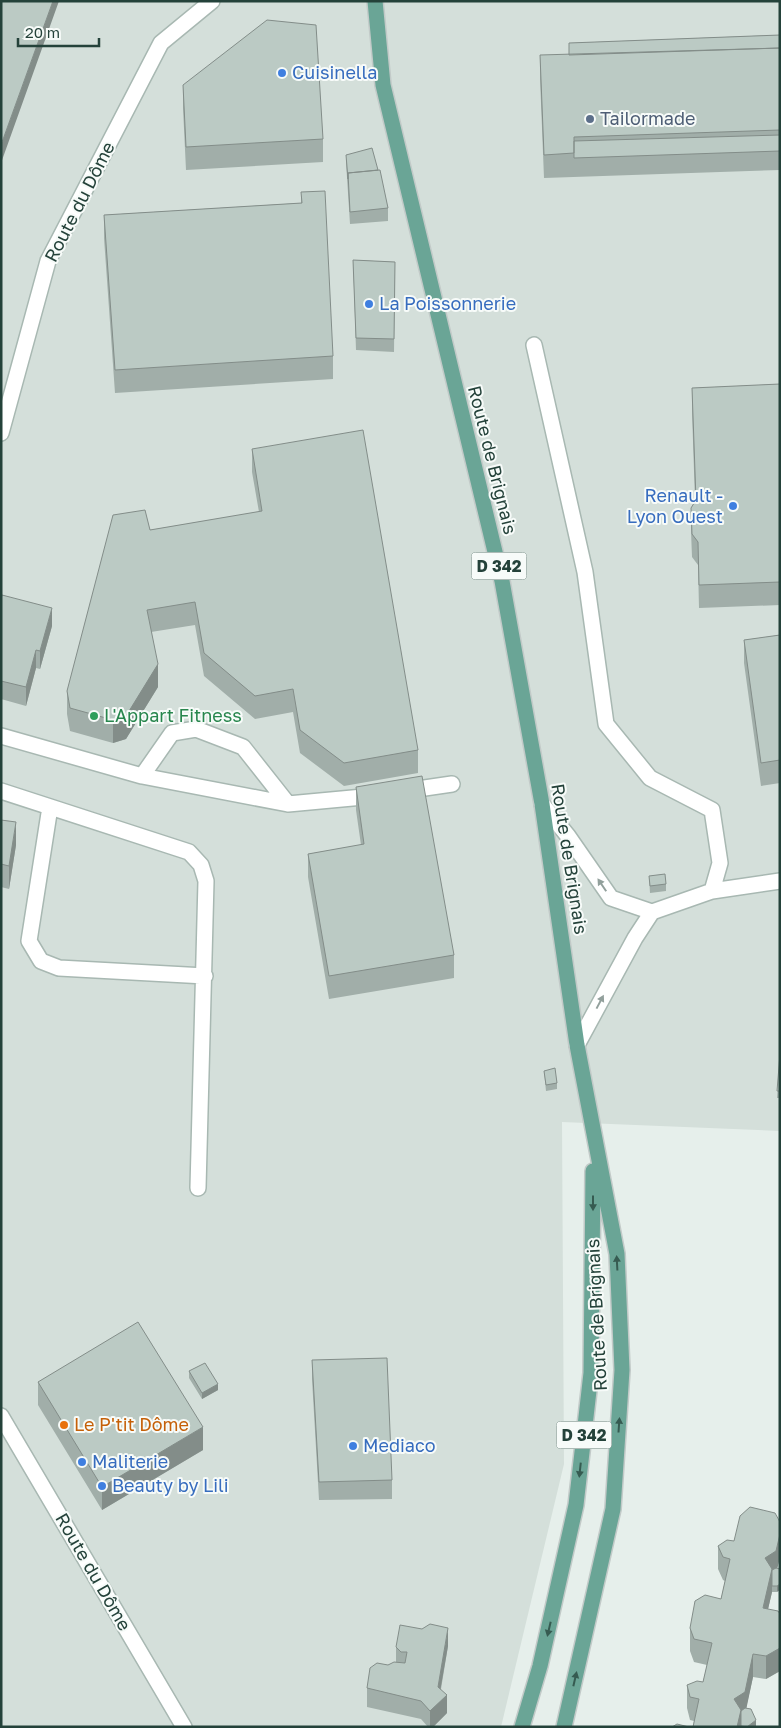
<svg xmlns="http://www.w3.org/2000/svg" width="781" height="1728" viewBox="0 0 781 1728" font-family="'Golos Text',sans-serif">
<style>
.built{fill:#d4dfda}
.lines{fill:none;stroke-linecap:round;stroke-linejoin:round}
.lane-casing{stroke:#a8b8b2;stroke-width:18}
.street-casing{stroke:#a8b8b2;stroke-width:18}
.primary-casing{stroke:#c2cac8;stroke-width:18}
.lane{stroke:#fff;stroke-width:15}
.street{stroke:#fff;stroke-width:15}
.primary{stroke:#6aa596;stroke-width:15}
.wall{fill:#a1aea9}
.shaded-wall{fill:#838d89}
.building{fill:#bbcac4;stroke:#838d89}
.oneway{fill:#92a09c}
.oneway2{fill:#365b51}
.shop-dot{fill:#3f7fe0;stroke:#f7fbf9;stroke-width:2}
.service-dot{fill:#5c6f8a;stroke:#f7fbf9;stroke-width:2}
.leisure-dot{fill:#2e9e5b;stroke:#f7fbf9;stroke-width:2}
.food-dot{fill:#e8710a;stroke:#f7fbf9;stroke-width:2}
.labels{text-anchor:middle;stroke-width:4;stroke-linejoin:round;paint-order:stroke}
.shield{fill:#f7fbf9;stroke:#637a73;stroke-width:1}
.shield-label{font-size:16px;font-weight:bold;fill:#24423a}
.shop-label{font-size:18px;fill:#366cbe;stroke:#f7fbf9;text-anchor:start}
.service-label{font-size:18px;fill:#4e5e75;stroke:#f7fbf9;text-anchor:start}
.street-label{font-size:18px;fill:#24423a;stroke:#f7fbf9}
.leisure-label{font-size:18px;fill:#27864d;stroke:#f7fbf9;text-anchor:start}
.food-label{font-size:18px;fill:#c56008;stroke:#f7fbf9;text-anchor:start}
</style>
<rect width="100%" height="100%" fill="#e6efeb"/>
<path class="built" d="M 1,1 L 780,1 L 780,1131 L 562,1122 L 564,1464 L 501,1727 L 1,1727 Z"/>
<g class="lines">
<g class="lane-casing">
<path id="lane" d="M 534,345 L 585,572 L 606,724 L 650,778 L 712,810 L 720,863 L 712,891
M 1,736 L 142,776 L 288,804 L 374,796
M 142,776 L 172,733 L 196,729 L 243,747 L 288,804
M 1,791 L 189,852 L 201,865 L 206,881 L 198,1188
M 404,791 L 452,784
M 542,804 L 568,836 L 611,898 L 652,912 L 635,938 L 577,1045
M 50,807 L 29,941 L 41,961 L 59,968 L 205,976
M 652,912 L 712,891 L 780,881"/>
</g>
<g class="street-casing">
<path id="street" d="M 1,433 L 48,261 L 161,43 L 212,1
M 1,1416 L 184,1727"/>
</g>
<g class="primary-casing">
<path id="primary" d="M 375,1 L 383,85 L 502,581 L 542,804 L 577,1045 L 617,1254 L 622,1370 L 613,1509 L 564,1727
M 522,1727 L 540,1666 L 576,1505 L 591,1373 L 593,1171"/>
</g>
<use href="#lane" class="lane"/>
<use href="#street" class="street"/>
<use href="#primary" class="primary"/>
</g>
<path class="wall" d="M 780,35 L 780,170 L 544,178 L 540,78 L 540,55 L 569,55 L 569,43 Z
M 183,85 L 323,139 L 323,162 L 186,170 L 183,108 Z
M 346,162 L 378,170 L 388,208 L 388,221 L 350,224 Z
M 301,192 L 333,356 L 333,379 L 115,393 L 104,238 L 104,215 L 301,203 Z
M 353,260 L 395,262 L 394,352 L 356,350 Z
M 780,384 L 780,605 L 699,608 L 698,565 L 692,557 L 691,531 L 691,508 L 695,501 L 692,411 L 692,388 Z
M 252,449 L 418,750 L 418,773 L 344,786 L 300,753 L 293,712 L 255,719 L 204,676 L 195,625 L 151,632 L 158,687 L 126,739 L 113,743 L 70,731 L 67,714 L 67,691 L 150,530 L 259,512 L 252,472 Z
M 1,599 L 52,626 L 40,669 L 36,668 L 26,706 L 1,699 Z
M 780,635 L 780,783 L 761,786 L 744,663 L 744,640 Z
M 356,787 L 454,955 L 454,978 L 329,999 L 308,877 L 308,854 L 361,845 L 356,810 Z
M 1,820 L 16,845 L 9,889 L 1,887 Z
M 649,876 L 666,884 L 666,891 L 650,893 Z
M 780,1054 L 780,1098 L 777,1098 Z
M 544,1071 L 557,1083 L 557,1089 L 546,1091 Z
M 312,1360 L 392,1480 L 392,1499 L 319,1500 L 312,1379 Z
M 189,1371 L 218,1390 L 202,1399 L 189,1378 Z
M 38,1382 L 203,1450 L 102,1510 L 38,1405 Z
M 780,1522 L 780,1557 L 777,1568 L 777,1592 L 772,1592 L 768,1609 L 780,1614 L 780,1671 L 766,1679 L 753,1677 L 746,1708 L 756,1727 L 693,1727 L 694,1721 L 690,1720 L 687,1708 L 687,1685 L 703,1682 L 707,1665 L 694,1662 L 690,1651 L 690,1628 L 721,1599 L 725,1581 L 723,1580 L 718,1569 L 718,1546 L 734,1541 Z
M 448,1646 L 441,1689 L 447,1713 L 433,1727 L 428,1727 L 421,1719 L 367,1707 L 367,1688 L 388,1665 L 396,1662 L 396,1647 Z"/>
<path class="shaded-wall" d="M 53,1 L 59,1 L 1,163 L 1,145 Z
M 52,608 L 52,626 L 40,669 L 40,651 Z
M 36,650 L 36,668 L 26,706 L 26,687 Z
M 158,664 L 158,687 L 126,739 L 113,743 L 113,720 Z
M 16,822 L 16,845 L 9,889 L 9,866 Z
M 218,1384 L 218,1390 L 202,1399 L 202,1393 Z
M 203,1427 L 203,1450 L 102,1510 L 102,1487 Z
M 780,1534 L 780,1557 L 776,1574 L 772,1577 L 772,1592 L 763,1631 L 765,1558 Z
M 780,1584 L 780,1590 L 777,1592 L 777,1586 Z
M 448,1628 L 448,1646 L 438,1703 L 447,1695 L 447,1713 L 433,1727 L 430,1727 L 430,1711 L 438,1687 Z
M 780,1648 L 780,1671 L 766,1679 L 766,1656 Z
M 753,1654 L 753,1677 L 745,1715 L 741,1718 L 741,1727 L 737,1727 L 734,1699 Z
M 756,1720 L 756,1727 L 747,1727 Z"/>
<path class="building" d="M 1,1 L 53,1 L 1,145 Z
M 267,20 L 316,25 L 323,139 L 186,147 L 183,85 Z
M 780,35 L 780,48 L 569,55 L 569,43 Z
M 780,48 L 780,130 L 574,137 L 574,153 L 544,155 L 540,55 Z
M 780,135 L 780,151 L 574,158 L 574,141 Z
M 372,148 L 378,170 L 348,173 L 348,179 L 346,155 Z
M 380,170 L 388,208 L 350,212 L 348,173 Z
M 325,191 L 333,356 L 115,370 L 104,215 L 302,203 L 301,192 Z
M 353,260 L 395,262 L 394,339 L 356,338 Z
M 780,384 L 780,582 L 699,585 L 698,542 L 692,534 L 691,508 L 696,500 L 692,388 Z
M 363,430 L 418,750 L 344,763 L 300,730 L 293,689 L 255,696 L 204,653 L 195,602 L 147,610 L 158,664 L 126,716 L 113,720 L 70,708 L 67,691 L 113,515 L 145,510 L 150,530 L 262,511 L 252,449 Z
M 2,595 L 52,608 L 40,651 L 36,650 L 26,687 L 1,681 L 1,599 Z
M 780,635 L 780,760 L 761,763 L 744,640 Z
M 422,776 L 454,955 L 329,976 L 308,854 L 364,844 L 356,787 Z
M 1,820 L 16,822 L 9,866 L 1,864 Z
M 665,874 L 666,884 L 650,886 L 649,876 Z
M 780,1054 L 780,1091 L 777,1091 Z
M 555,1068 L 557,1083 L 546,1085 L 544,1071 Z
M 138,1322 L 203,1427 L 102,1487 L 38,1382 Z
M 387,1358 L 392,1480 L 319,1482 L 312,1360 Z
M 205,1363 L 218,1384 L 202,1393 L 189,1371 Z
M 750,1507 L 775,1513 L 780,1522 L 780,1534 L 776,1551 L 765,1558 L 772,1569 L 763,1608 L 778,1611 L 780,1614 L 780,1648 L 766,1656 L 753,1654 L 745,1692 L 734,1699 L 741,1710 L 737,1727 L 693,1727 L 699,1699 L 690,1697 L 687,1685 L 697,1681 L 703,1682 L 712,1643 L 694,1639 L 690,1628 L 695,1601 L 705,1595 L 721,1599 L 730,1559 L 723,1557 L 718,1546 L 727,1540 L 734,1541 L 740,1516 Z
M 776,1568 L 780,1569 L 780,1584 L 777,1586 L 772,1586 L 772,1570 Z
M 430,1624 L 448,1628 L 438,1687 L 447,1695 L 430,1711 L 421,1701 L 367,1688 L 370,1668 L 377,1663 L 388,1665 L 394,1662 L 405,1663 L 407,1652 L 401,1652 L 396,1647 L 400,1625 L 422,1629 Z
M 745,1708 L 751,1709 L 756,1720 L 747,1727 L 741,1726 L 741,1711 Z
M 677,1724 L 689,1727 L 672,1727 Z"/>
<defs><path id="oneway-solid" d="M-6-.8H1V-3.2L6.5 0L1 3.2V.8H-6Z" transform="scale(1.25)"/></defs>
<g class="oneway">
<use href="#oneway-solid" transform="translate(602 885) rotate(-124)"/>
<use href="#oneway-solid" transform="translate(600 1002) rotate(-62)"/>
</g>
<g class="oneway2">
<use href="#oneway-solid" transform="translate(593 1203) rotate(90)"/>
<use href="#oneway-solid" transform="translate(617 1263) rotate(-93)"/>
<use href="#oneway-solid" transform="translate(619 1425) rotate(-86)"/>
<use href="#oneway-solid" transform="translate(580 1470) rotate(96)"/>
<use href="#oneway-solid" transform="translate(549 1629) rotate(103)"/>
<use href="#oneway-solid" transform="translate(575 1679) rotate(-77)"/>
</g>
<g class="shop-dot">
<circle cx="282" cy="73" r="5"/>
<circle cx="369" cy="304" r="5"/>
<circle cx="733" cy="506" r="5"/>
<circle cx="353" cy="1446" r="5"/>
<circle cx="82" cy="1462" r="5"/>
<circle cx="102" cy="1486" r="5"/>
</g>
<circle class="service-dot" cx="590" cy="119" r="5"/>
<circle class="leisure-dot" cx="94" cy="716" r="5"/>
<circle class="food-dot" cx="64" cy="1425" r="5"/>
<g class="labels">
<g class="shield">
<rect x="471.5" y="552.5" width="55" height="27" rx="4"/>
<rect x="556.5" y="1421.5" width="55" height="27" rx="4"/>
</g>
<g class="shield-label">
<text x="499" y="572">D 342</text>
<text x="584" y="1441">D 342</text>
</g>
<g class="shop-label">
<text x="292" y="79">Cuisinella</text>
<text x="379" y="310">La Poissonnerie</text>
<text x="723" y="502" text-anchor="end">Renault -<tspan x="723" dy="21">Lyon Ouest</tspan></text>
<text x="363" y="1452">Mediaco</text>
<text x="92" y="1468">Maliterie</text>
<text x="112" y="1492">Beauty by Lili</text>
</g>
<g class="service-label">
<text x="600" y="125">Tailormade</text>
</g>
<g class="street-label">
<text transform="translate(80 202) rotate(-63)" y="6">Route du Dôme</text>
<text transform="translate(492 460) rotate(76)" y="6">Route de Brignais</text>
<text transform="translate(569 859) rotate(81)" y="6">Route de Brignais</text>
<text transform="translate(597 1315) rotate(-93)" y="6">Route de Brignais</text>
<text transform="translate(93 1572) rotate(60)" y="6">Route du Dôme</text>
</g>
<g class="leisure-label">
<text x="104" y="722">L'Appart Fitness</text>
</g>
<g class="food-label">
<text x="74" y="1431">Le P'tit Dôme</text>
</g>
</g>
<rect width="781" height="1728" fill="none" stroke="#24423a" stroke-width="5"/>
<path d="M18 38v8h81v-8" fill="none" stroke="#24423a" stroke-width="2.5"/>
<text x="25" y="38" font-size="15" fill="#24423a" stroke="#f7fbf9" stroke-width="4" paint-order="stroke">20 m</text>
</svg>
